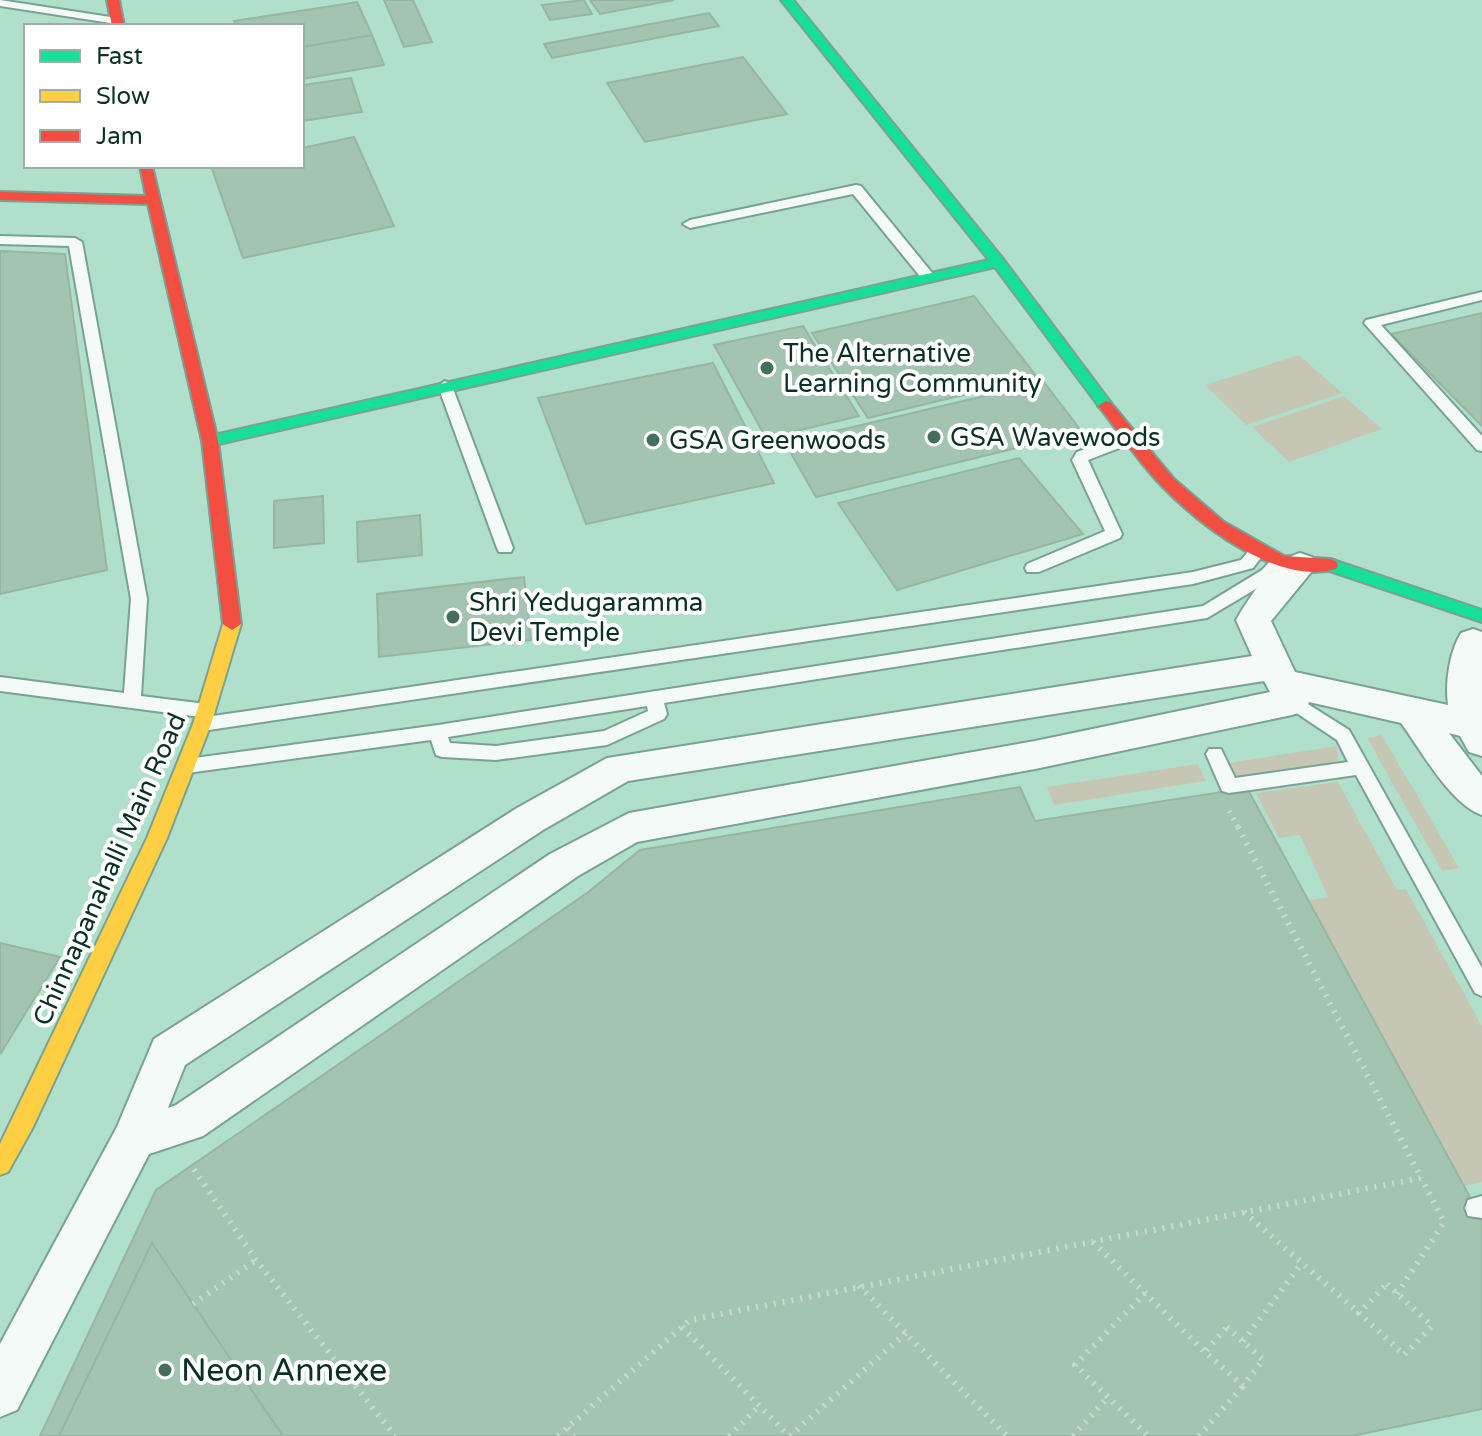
<svg xmlns="http://www.w3.org/2000/svg" width="1482" height="1436" viewBox="0 0 1482 1436" font-family="'Varela Round',sans-serif">
<style>
.green{fill:#c5c7b4}
.building{fill:#a3c4b0;stroke:#96b6a3;stroke-width:2}
.lines{fill:none;stroke-linecap:round;stroke-linejoin:round}
.lane-casing{stroke:#7ba193;stroke-width:4}
.street-casing{stroke:#7ba193;stroke-width:4}
.fast-casing{stroke:#7ba193;stroke-width:4}
.slow-casing{stroke:#7ba193;stroke-width:4}
.jam-casing{stroke:#7ba193;stroke-width:4}
.path-far1{stroke:#cad9d3;stroke-width:5;stroke-dasharray:2 6;stroke-linecap:butt}
.path{stroke:#cad9d3;stroke-width:6;stroke-dasharray:2 7;stroke-linecap:butt}
.lane{fill:#f3faf7;fill-rule:evenodd}
.street{fill:#f3faf7;fill-rule:evenodd}
.fast{fill:#16e098;fill-rule:evenodd}
.slow{fill:#ffcf43;fill-rule:evenodd}
.jam{fill:#f24e42;fill-rule:evenodd}
.poi-dot{fill:#456e5f;stroke:#fff;stroke-width:3}
.labels{text-anchor:middle;stroke-width:8;stroke-linejoin:round;paint-order:stroke}
.poi-label{font-size:26px;fill:#0b3124;stroke:#fff;text-anchor:start}
.street-label{font-size:26px;fill:#0b3124;stroke:#fff}
.near-poi-label{font-size:32px;fill:#0b3124;stroke:#fff;text-anchor:start}
</style>
<rect width="100%" height="100%" fill="#b0e0cc"/>
<path class="green" d="M 1299,355 L 1342,393 L 1246,425 L 1205,385 Z
M 1344,396 L 1382,429 L 1289,462 L 1252,427 Z
M 1382,735 L 1459,868 L 1442,871 L 1367,738 Z
M 1337,746 L 1338,760 L 1326,766 L 1237,779 L 1229,763 Z
M 1198,764 L 1206,781 L 1054,805 L 1047,787 Z
M 1338,782 L 1397,890 L 1406,889 L 1482,1026 L 1482,1182 L 1451,1189 L 1303,901 L 1328,897 L 1300,835 L 1279,838 L 1256,793 Z"/>
<path class="building" d="M 384,0 L 413,0 L 432,42 L 404,47 Z
M 584,0 L 592,14 L 550,20 L 542,5 Z
M 590,0 L 674,0 L 600,14 Z
M 357,2 L 372,35 L 302,47 L 302,26 L 236,26 L 234,21 Z
M 709,13 L 719,26 L 552,58 L 544,44 Z
M 372,35 L 384,65 L 302,79 L 302,47 Z
M 743,57 L 787,114 L 645,142 L 607,83 Z
M 351,78 L 362,112 L 302,121 L 302,85 Z
M 354,137 L 394,226 L 243,258 L 211,166 L 302,166 L 302,148 Z
M 0,251 L 65,254 L 107,570 L 0,594 Z
M 974,296 L 1037,377 L 868,418 L 812,333 Z
M 1482,313 L 1482,426 L 1391,334 Z
M 803,326 L 859,416 L 766,438 L 714,345 Z
M 713,363 L 774,483 L 586,524 L 538,398 Z
M 1044,382 L 1082,432 L 816,497 L 785,443 Z
M 1019,458 L 1083,534 L 897,590 L 838,503 Z
M 323,496 L 324,543 L 274,548 L 274,501 Z
M 420,515 L 422,555 L 358,562 L 357,522 Z
M 524,577 L 531,640 L 379,657 L 377,594 Z
M 1020,787 L 1035,821 L 1247,788 L 1482,1219 L 1482,1409 L 1352,1436 L 40,1436 L 156,1190 L 587,893 L 640,850 Z
M 0,943 L 60,957 L 1,1053 L 0,1053 Z
M 152,1243 L 193,1304 L 283,1436 L 59,1436 Z"/>
<g class="lines">
<g class="lane-casing">
<path id="lane" d="M 0,0 L 117,18 L 123,21 L 117,24 L 0,6 Z
M 856,185 L 861,186 L 933,274 L 933,280 L 923,280 L 853,194 L 690,228 L 683,224 L 690,220 Z
M 0,236 L 75,238 L 82,242 L 147,599 L 141,696 L 206,704 L 212,706 L 215,711 L 213,716 L 1193,572 L 1241,560 L 1252,547 L 1258,545 L 1266,551 L 1253,568 L 1193,584 L 202,731 L 196,729 L 193,724 L 201,717 L 0,691 L 0,677 L 124,693 L 131,599 L 69,246 L 0,244 Z
M 1482,292 L 1482,300 L 1381,325 L 1482,436 L 1482,451 L 1477,450 L 1364,323 L 1366,320 Z
M 445,381 L 452,386 L 513,548 L 511,552 L 499,552 L 497,548 L 438,386 Z
M 1130,433 L 1138,438 L 1135,442 L 1088,460 L 1122,534 L 1120,538 L 1039,572 L 1027,572 L 1025,568 L 1027,564 L 1105,531 L 1072,460 L 1077,452 Z
M 1280,555 L 1288,561 L 1274,578 L 1207,618 L 664,703 L 667,714 L 664,719 L 607,745 L 496,760 L 442,757 L 436,755 L 431,740 L 187,773 L 180,771 L 178,766 L 180,761 L 187,759 L 438,725 L 1203,606 L 1262,570 L 1274,557 ZM 647,706 L 648,711 L 604,731 L 496,746 L 450,743 L 448,737 Z
M 1292,694 L 1349,730 L 1482,968 L 1482,996 L 1475,993 L 1356,775 L 1229,793 L 1222,791 L 1206,754 L 1209,749 L 1221,749 L 1235,778 L 1348,762 L 1337,740 L 1286,706 L 1283,701 Z
M 1482,1196 L 1482,1218 L 1468,1216 L 1465,1208 L 1468,1200 Z"/>
</g>
<g class="street-casing">
<path id="street" d="M 1300,553 L 1312,557 L 1317,565 L 1271,621 L 1295,672 L 1448,705 C 1445,683 1449,653 1461,633 L 1473,629 L 1482,632 L 1482,756 L 1469,752 L 1460,736 L 1449,733 L 1482,776 L 1482,815 C 1450,804 1421,750 1401,723 L 1309,702 L 1305,711 L 1292,715 L 1035,769 L 637,842 L 578,876 L 203,1136 L 149,1154 L 17,1410 L 0,1417 L 0,1344 L 117,1127 L 154,1039 L 517,808 L 607,758 L 1252,656 L 1236,620 C 1250,596 1272,561 1300,553 ZM 1264,681 L 1270,692 L 1035,741 L 629,813 L 550,854 L 176,1105 L 168,1108 L 185,1065 L 543,830 L 628,781 Z"/>
</g>
<g class="fast-casing">
<path id="fast" d="M 781,0 L 793,0 L 1003,259 L 1111,403 L 1111,409 L 1101,409 L 995,267 L 210,446 L 205,445 L 202,441 L 210,436 L 989,260 Z
M 1330,559 L 1482,610 L 1482,622 L 1324,569 L 1322,565 L 1324,561 Z"/>
</g>
<g class="slow-casing">
<path id="slow" d="M 232,618 L 241,624 L 211,724 L 167,838 L 33,1127 L 8,1172 L 0,1175 L 0,1144 L 147,838 L 193,724 L 223,624 Z"/>
</g>
<g class="jam-casing">
<path id="jam" d="M 107,0 L 119,0 L 124,26 L 112,26 Z
M 140,166 L 152,166 L 218,441 L 241,624 L 232,630 L 223,624 L 202,441 L 148,204 L 0,200 L 0,192 L 146,196 Z
M 1106,401 L 1111,403 L 1174,479 L 1224,522 L 1284,556 L 1330,559 L 1336,561 L 1338,565 L 1336,569 C 1278,586 1201,526 1163,487 C 1140,464 1121,435 1101,409 L 1098,406 Z"/>
</g>
<path class="path-far1" d="M 1229,811 L 1239,829"/>
<path class="path" d="M 189,1162 L 256,1260 L 395,1436
M 1244,1212 L 1359,1313
M 1093,1242 L 1205,1352
M 1387,1284 L 1432,1326 L 1404,1355 L 1359,1313 Z
M 859,1286 L 1007,1436
M 1145,1293 L 1075,1365 L 1148,1436
M 1397,1294 L 1444,1222 L 1421,1178
M 193,1304 L 256,1260
M 682,1327 L 789,1436
M 1227,1327 L 1263,1360 L 1243,1386 L 1205,1352 Z
M 1243,1341 L 1302,1263
M 568,1428 L 574,1436
M 558,1436 L 690,1320 L 1421,1178 L 1238,827
M 729,1436 L 759,1406
M 790,1436 L 906,1333
M 1073,1436 L 1108,1397
M 1199,1436 L 1243,1386"/>
<use href="#lane" class="lane"/>
<use href="#street" class="street"/>
<use href="#fast" class="fast"/>
<use href="#slow" class="slow"/>
<use href="#jam" class="jam"/>
</g>
<g class="poi-dot">
<circle cx="767" cy="368" r="8"/>
<circle cx="934" cy="437" r="8"/>
<circle cx="653" cy="440" r="8"/>
<circle cx="453" cy="617" r="8"/>
<circle cx="165" cy="1370" r="8"/>
</g>
<g class="labels">
<g class="poi-label">
<text x="783" y="362">The Alternative<tspan x="783" dy="30">Learning Community</tspan></text>
<text x="950" y="446">GSA Wavewoods</text>
<text x="669" y="449">GSA Greenwoods</text>
<text x="469" y="611">Shri Yedugaramma<tspan x="469" dy="30">Devi Temple</tspan></text>
</g>
<g class="street-label">
<text transform="translate(109 869) rotate(-66)" y="9">Chinnapanahalli Main Road</text>
</g>
<g class="near-poi-label">
<text x="181" y="1381">Neon Annexe</text>
</g>
</g>
<rect x="24" y="24" width="280" height="144" fill="#ffffff" stroke="#9dada7" stroke-width="2"/>
<rect x="40" y="50" width="40" height="12" fill="#16e098" stroke="#9dada7" stroke-width="2"/>
<text x="96" y="64" font-size="24" fill="#0b3124">Fast</text>
<rect x="40" y="90" width="40" height="12" fill="#ffcf43" stroke="#9dada7" stroke-width="2"/>
<text x="96" y="104" font-size="24" fill="#0b3124">Slow</text>
<rect x="40" y="130" width="40" height="12" fill="#f24e42" stroke="#9dada7" stroke-width="2"/>
<text x="96" y="144" font-size="24" fill="#0b3124">Jam</text>
</svg>
